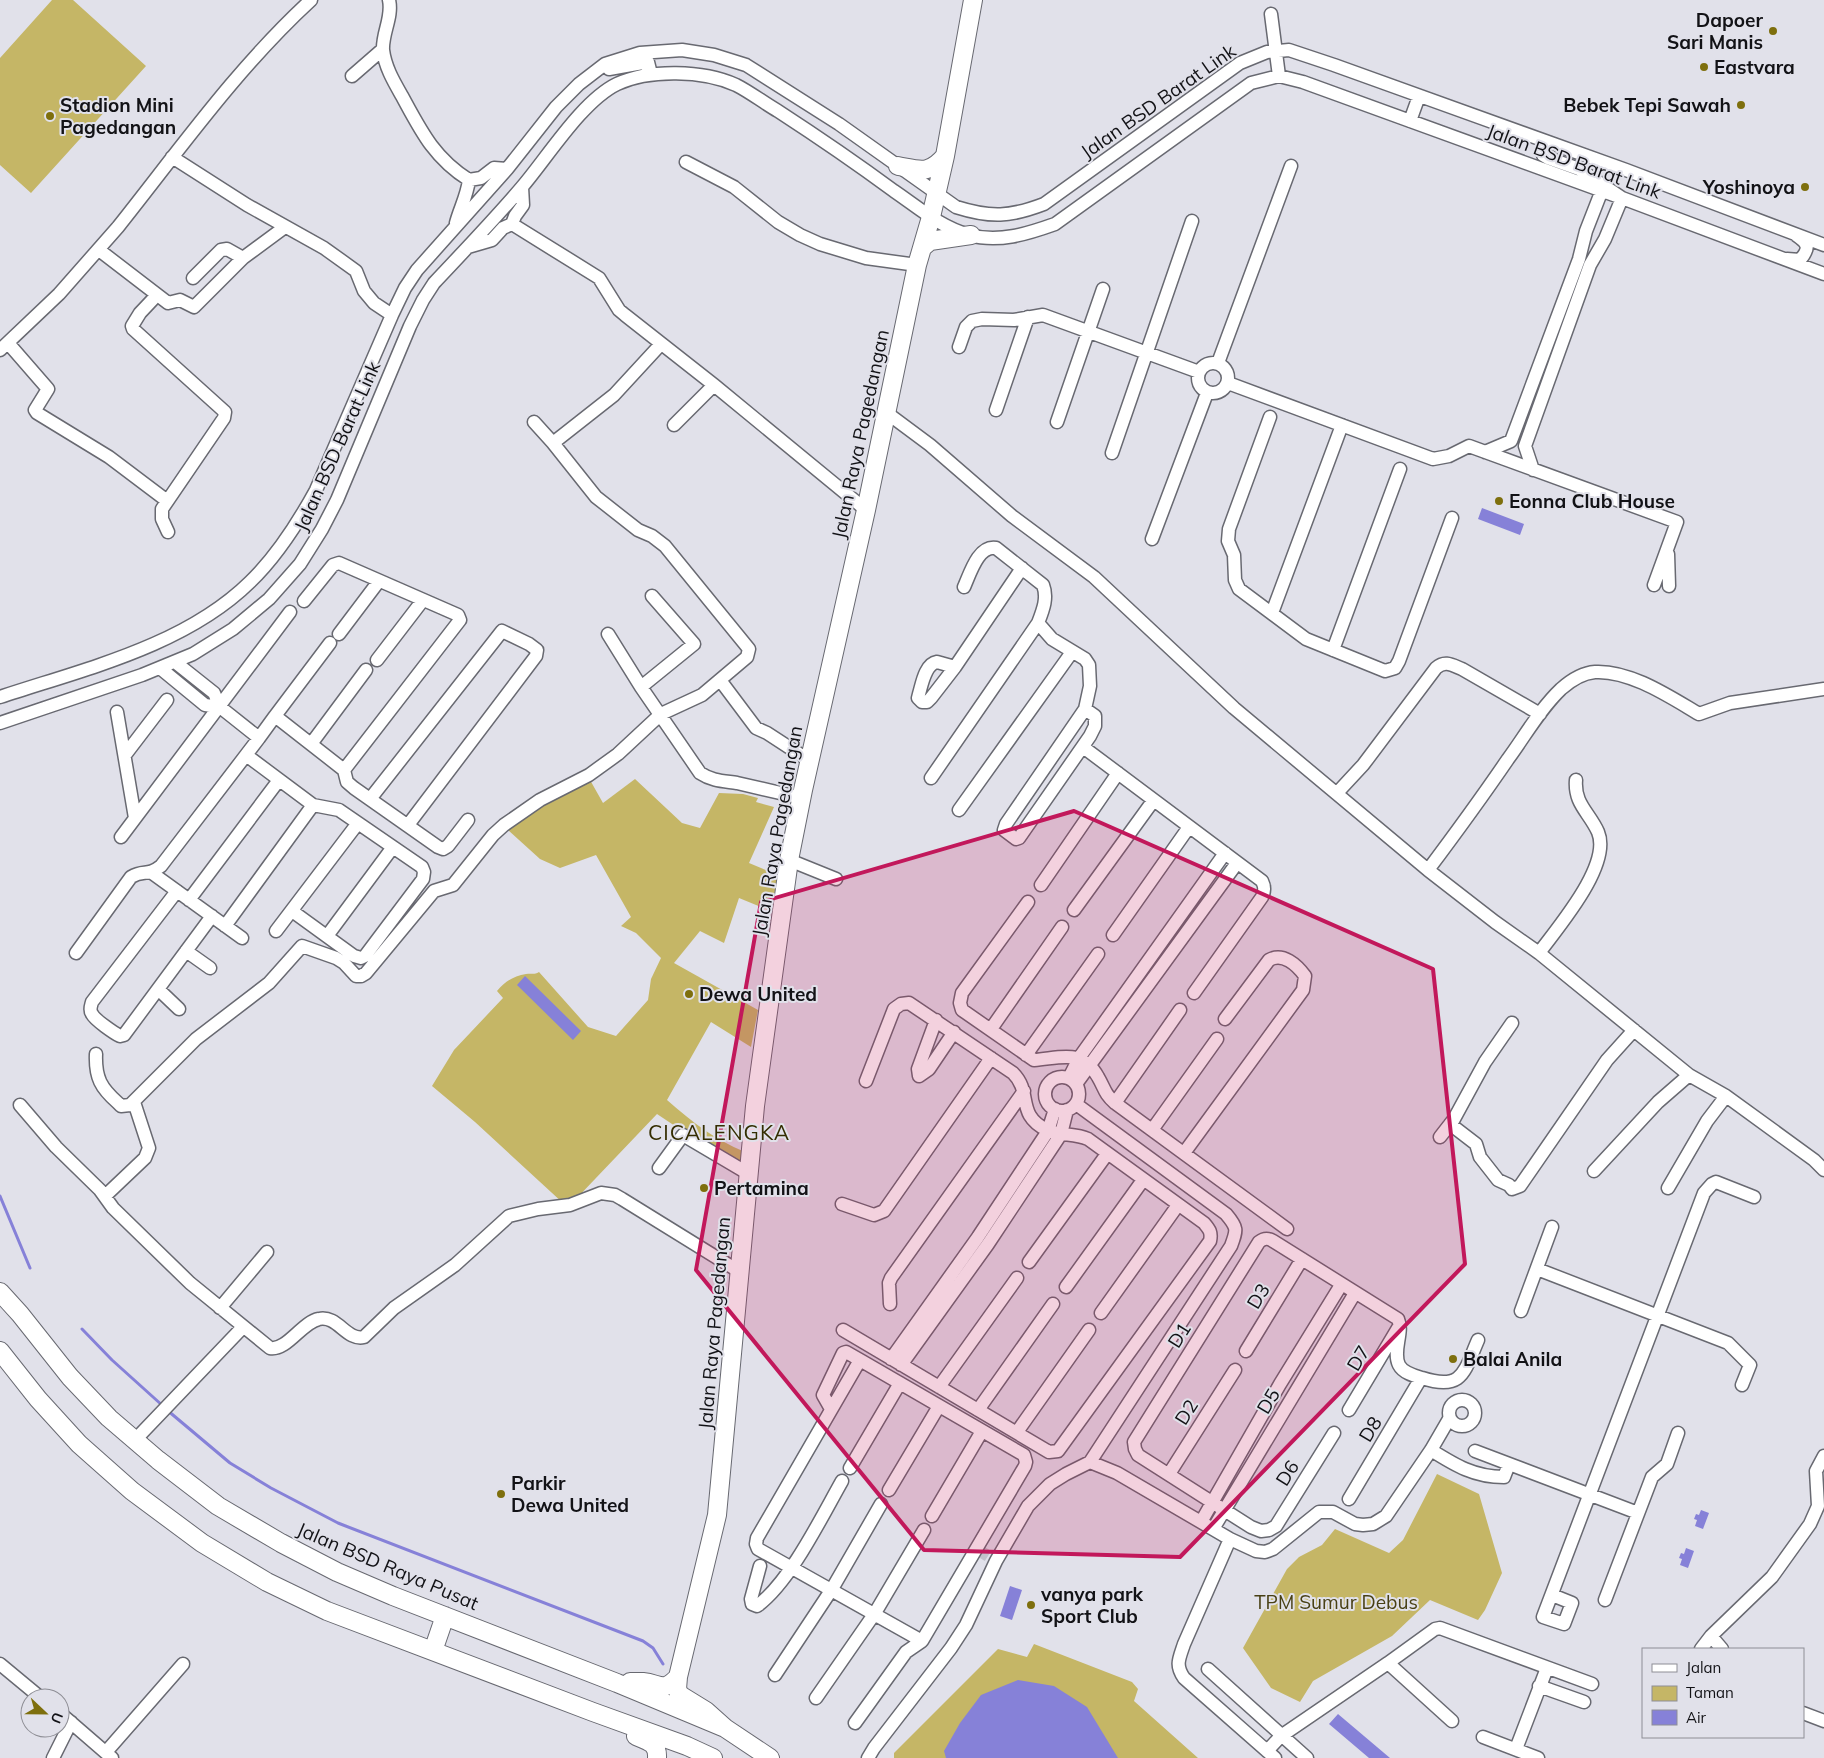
<svg xmlns="http://www.w3.org/2000/svg" width="1824" height="1758" viewBox="0 0 1824 1758" font-family="Mulish,sans-serif">
<style>
.green{fill:#c5b666}
.water{fill:#8681d8}
.lines{fill:none;stroke-linecap:round;stroke-linejoin:round}
.stream{stroke:#8681d8;stroke-width:3}
.street-tunnel{stroke:#c2c2ca;stroke-width:12;stroke-dasharray:12 6;stroke-linecap:butt}
.street-casing{stroke:#686971;stroke-width:15}
.secondary-casing{stroke:#686971;stroke-width:20}
.street{stroke:#fff;stroke-width:12}
.secondary{stroke:#fff;stroke-width:18}
.marked{fill:#c2185b;fill-opacity:0.2;stroke:#c2185b;stroke-width:4;stroke-linejoin:round}
.poi-dot{fill:#7e6f0d;stroke:#e1e1ea;stroke-width:2}
.labels{text-anchor:middle;stroke-width:4;stroke-linejoin:round;paint-order:stroke}
.poi-label{font-size:19px;font-weight:bold;fill:#121216;stroke:#e1e1ea;text-anchor:start}
.street-label{font-size:19px;fill:#121216;stroke:#e1e1ea}
.park-label{font-size:19px;fill:#484014;stroke:#e1e1ea}
.quarter-label{font-size:21px;letter-spacing:1px;fill:#342d01;stroke:#e1e1ea}
</style>
<rect width="100%" height="100%" fill="#e1e1ea"/>
<path class="green" d="M 52,0 L 73,0 L 146,66 L 31,193 L 0,165 L 0,58 Z
M 635,779 L 682,823 L 700,828 L 719,793 L 743,794 L 758,798 L 756,802 L 774,807 L 749,863 L 778,875 L 771,911 L 739,898 L 724,943 L 700,931 L 674,963 L 758,1010 L 751,1047 L 711,1022 L 667,1100 C 692,1122 714,1139 745,1152 L 743,1166 L 693,1138 L 657,1114 L 575,1200 L 564,1204 L 475,1122 L 432,1086 L 454,1050 L 503,998 L 497,991 C 505,981 514,976 526,974 C 532,973 534,975 539,972 L 588,1027 L 616,1036 L 648,1000 L 651,979 L 661,958 L 636,933 L 621,926 L 631,917 L 596,855 L 560,868 L 540,859 L 508,830 L 546,803 L 590,780 L 603,803 Z
M 1437,1474 L 1479,1494 L 1502,1573 L 1485,1610 L 1478,1620 L 1430,1600 L 1392,1636 L 1313,1681 L 1300,1702 L 1271,1688 L 1243,1648 L 1287,1569 L 1299,1557 L 1322,1545 L 1335,1529 L 1389,1553 L 1403,1540 Z
M 1034,1644 L 1132,1682 L 1138,1689 L 1134,1701 L 1198,1758 L 894,1758 L 894,1753 L 998,1649 L 1027,1657 Z"/>
<path class="water" d="M 1482,508 L 1524,524 L 1520,535 L 1478,519 Z
M 525,976 L 581,1031 L 573,1040 L 517,985 Z
M 1701,1510 L 1709,1513 L 1703,1529 L 1695,1526 L 1697,1520 L 1694,1519 L 1696,1514 L 1699,1515 Z
M 1686,1548 L 1694,1551 L 1688,1568 L 1680,1565 L 1682,1559 L 1679,1558 L 1681,1553 L 1684,1554 Z
M 1010,1586 L 1022,1590 L 1012,1620 L 1000,1616 Z
M 1018,1680 L 1054,1686 L 1087,1707 L 1118,1758 L 946,1758 L 944,1751 L 960,1723 L 981,1695 Z
M 1338,1714 L 1390,1758 L 1369,1758 L 1329,1724 Z"/>
<g class="lines">
<path class="stream" d="M 0,1196 L 30,1268
M 82,1329 L 112,1360 L 163,1406
M 167,1410 L 230,1463 L 271,1488 L 338,1523 L 643,1641 L 653,1648 L 663,1664"/>
<path class="street-tunnel" d="M 980,1551 L 988,1556"/>
<g class="street-casing">
<path id="street" d="M 389,0 C 393,17 382,33 383,50 C 385,67 394,82 402,96 C 421,131 434,158 469,180
M 1271,14 L 1279,76
M 609,69 L 648,62 L 650,70 L 645,75
M 352,76 L 383,49
M 1410,121 L 1419,96
M 172,157 L 247,205 L 324,248 L 356,271 L 364,291 L 374,303 L 392,315
M 686,162 L 734,187 L 778,222 L 800,235 L 820,244 L 866,258 L 917,265
M 456,223 C 460,208 467,196 469,180 L 481,178 L 494,168 L 507,169
M 512,224 L 599,278 L 619,310 L 625,315 L 714,385 L 866,510
M 468,247 L 492,240 L 503,228 L 512,224 L 515,216 L 523,205 L 522,187
M 99,250 L 168,303 L 180,300 L 194,307 L 243,258
M 1787,259 L 1800,260 C 1810,248 1809,244 1796,235
M 193,278 L 221,250 L 227,249 L 243,258 L 285,227
M 157,295 L 140,313 L 132,326 L 133,329 L 225,412 L 224,418 L 162,509 L 162,519 L 168,532
M 8,343 L 48,389 L 35,410 L 37,413 L 109,457 L 166,500
M 959,347 L 966,327 L 972,321 L 982,319 L 1014,320 L 1043,315 L 1199,372
M 0,350 L 59,294 L 118,227 C 180,149 238,67 311,0
M1198 378a15 15 0 1 1 30 0a15 15 0 1 1-30 0Z
M 1218,363 L 1291,166
M 1228,383 L 1433,459 L 1449,456 L 1469,446 L 1677,522 L 1654,585
M 996,410 L 1028,317
M 887,413 L 930,445 L 1012,516 L 1094,577 L 1234,708 L 1428,870 L 1495,922 L 1539,953 L 1689,1075 L 1726,1096 L 1814,1160 L 1824,1170
M 1270,417 L 1229,529 L 1228,541 L 1234,555 L 1235,580 L 1239,589 L 1306,639 L 1385,671 L 1395,668 L 1399,661 L 1452,518
M 1057,422 L 1103,289
M 674,425 L 714,385
M 553,443 L 614,395 L 661,344
M 1485,452 L 1511,441 L 1579,259 L 1586,231 L 1602,190
M 1112,453 L 1192,221
M 1533,470 L 1525,446 L 1590,265 L 1605,239 L 1622,198 L 1579,169 L 1548,158 L 1543,155 L 1542,150 L 1545,141
M 1152,539 L 1207,393
M 1668,554 L 1669,586
M 964,587 C 970,574 978,545 996,548 L 1043,585 C 1048,598 1043,610 1038,623 L 1052,639 L 1085,659 L 1089,665 L 1090,686 L 1085,709 L 1006,824 L 1004,830 L 1016,839 L 1019,838 L 1090,736 L 1095,726 L 1095,716 L 1085,709
M 304,601 L 333,565 L 339,563 L 458,615 L 460,620 L 344,770
M 1272,613 L 1342,425
M 339,634 L 379,581
M 608,634 L 641,687 L 700,773 C 712,781 724,781 737,783 C 759,788 781,793 802,798
M 1333,650 L 1400,469
M 377,660 L 423,600
M 175,662 L 214,693 L 220,707
M 937,662 L 955,667 L 931,698 L 927,702 L 922,702 L 918,698 L 919,694 C 922,684 925,664 937,662 Z
M 955,667 L 1022,568
M 160,668 L 205,705 L 220,707 L 259,738 L 275,716 L 344,770 L 347,782 L 354,788 L 438,847 L 443,849 L 448,846 L 468,820
M 720,680 L 756,728 L 767,733 L 810,761
M 641,687 L 694,644 L 652,596
M 0,697 C 84,669 185,646 250,582 C 277,556 298,523 316,490 L 392,315 L 405,288 L 417,270 L 507,169 L 556,107 L 579,84 L 605,64 L 640,53 L 682,50 L 714,55 L 746,65 L 839,124 L 956,207 C 991,218 1010,217 1044,204 L 1240,63 L 1267,52 L 1289,50 L 1334,65 L 1626,170 L 1824,245
M 117,712 L 135,818
M 275,716 L 330,643
M 0,723 L 142,675 L 193,654 L 233,629 L 269,599 L 300,564 L 322,529 L 337,500 L 410,326 L 423,300 L 434,283 C 464,251 494,220 522,187 C 547,158 582,101 617,84 C 649,69 703,70 736,85 C 750,92 764,103 778,111 C 818,137 856,163 894,191 C 919,208 940,227 969,235 C 999,243 1027,234 1055,224 L 1251,83 L 1279,76 L 1303,82 L 1622,198 L 1824,274
M 259,738 L 246,755 L 313,805 L 339,810 L 422,867 L 424,872 L 423,879 L 365,956 L 361,958 L 354,956 L 292,911
M 311,744 L 366,670
M 1083,747 L 1262,881 C 1265,887 1265,891 1262,897 L 1194,993
M 125,755 L 167,700
M 931,778 L 1038,623
M 1337,793 L 1363,765 L 1436,668 C 1445,660 1452,665 1462,669 L 1540,714
M 370,799 L 502,631 L 529,644 L 537,650 L 536,656 L 408,825
M 959,810 L 1072,652
M 121,837 L 290,612
M 789,860 L 836,879
M 1428,870 C 1455,834 1482,797 1508,759 C 1525,736 1540,709 1561,689 C 1570,681 1582,673 1595,672 C 1630,670 1670,697 1699,714 L 1730,703 L 1824,689
M 152,873 L 242,938
M 1041,885 L 1118,773
M 177,891 L 92,1002 C 91,1006 89,1010 92,1014 C 95,1020 114,1033 120,1036 L 124,1035 L 212,916
M 189,900 L 279,780
M 1028,902 L 962,993 L 960,1003 L 962,1010 L 1034,1060 C 1061,1058 1082,1048 1098,1077 C 1105,1089 1104,1093 1115,1103 L 1287,1229
M 1074,910 L 1153,801
M 225,926 L 313,805
M 276,931 L 358,823
M 1113,935 L 1189,827
M 327,936 L 393,847
M 186,951 L 210,968
M 76,953 L 131,877 C 144,869 147,877 161,866 L 246,755
M 1539,953 C 1558,927 1612,865 1598,832 C 1589,812 1574,804 1576,780
M 158,989 L 179,1009
M 936,1020 L 918,1069 L 919,1076 L 929,1069 L 954,1032
M 991,1029 L 1062,927
M 96,1054 C 95,1078 101,1088 118,1103 L 121,1106 L 130,1105 L 196,1039 L 269,983 L 302,946 L 336,958 L 344,963 L 356,976 L 361,976 L 366,973 L 434,891 L 453,885 L 493,835 L 504,825 L 540,800 L 589,775 L 618,754 L 661,714 L 702,695 L 747,657 L 749,649 L 665,546 L 652,536 L 638,530 L 596,497 L 553,443 L 534,422
M 1026,1055 L 1098,954
M1045 1094a17 17 0 1 1 34 0a17 17 0 1 1-34 0Z
M 1069,1078 L 1079,1058 L 1225,853
M 1076,1084 L 1237,863
M 1115,1103 L 1180,1010
M 1076,1104 L 1226,1214 C 1238,1228 1237,1230 1231,1246 L 1090,1462
M 20,1105 L 56,1147 L 100,1190 L 113,1208 L 190,1283 L 270,1348 C 287,1351 302,1322 319,1319 C 338,1315 346,1341 364,1337 L 394,1308 L 455,1265 L 509,1216 L 538,1209 L 570,1205 L 601,1193 L 615,1195 L 622,1199 L 740,1272
M 1450,1124 L 1476,1144 L 1480,1157 L 1498,1180 L 1509,1185 L 1512,1189 L 1520,1186 L 1607,1060 L 1634,1030
M 1152,1130 L 1217,1039
M 1440,1137 L 1454,1119 L 1485,1062 L 1512,1023
M 1184,1153 L 1303,990 L 1305,976 C 1297,965 1283,952 1269,960 L 1225,1019
M 659,1168 L 683,1135 L 749,1174
M 1594,1171 L 1658,1102 L 1689,1075
M 1668,1188 L 1707,1121 L 1726,1096
M 105,1196 L 145,1158 L 149,1148 L 134,1102
M 842,1204 L 874,1215 L 884,1211 L 991,1058
M 1029,1262 L 1107,1154
M 1537,1269 L 1728,1343 L 1750,1365 L 1742,1385
M 1066,1287 L 1143,1180
M 890,1304 L 889,1283 L 891,1278 L 1024,1091
M 220,1308 L 267,1252
M 1521,1311 L 1552,1227
M 1101,1313 L 1178,1205
M 843,1330 L 1049,1452 L 1058,1451 L 1210,1241 C 1212,1232 1209,1229 1204,1223 L 1088,1139 C 1075,1133 1060,1136 1047,1130 C 1015,1114 1033,1093 1013,1073 L 909,1003 L 901,1004 L 894,1009 L 866,1081
M 1246,1351 L 1302,1259
M 891,1359 L 978,1237 L 1048,1131 L 1055,1109
M 860,1360 L 1024,1455 L 1026,1462 L 1025,1466 L 922,1641 L 758,1549 L 756,1544 L 757,1538 Z
M 901,1365 L 988,1244 L 1061,1134 L 1067,1110
M 939,1387 L 1017,1278
M1449 1413a13 13 0 1 1 26 0a13 13 0 1 1-26 0Z
M 831,1409 L 823,1395 L 843,1353 L 846,1352 L 860,1360
M 978,1410 L 1053,1304
M 1349,1410 L 1398,1328
M 1017,1432 L 1089,1330
M 1334,1433 L 1276,1526 L 1269,1530 L 1261,1531 L 1251,1527 L 1138,1455 L 1135,1449 L 1134,1442 L 1259,1242 C 1264,1238 1268,1238 1273,1241 L 1398,1319 C 1404,1333 1392,1351 1399,1365 C 1403,1373 1415,1376 1422,1378 C 1463,1391 1464,1372 1478,1340
M 135,1440 L 243,1327
M 1431,1450 C 1455,1465 1474,1477 1504,1477 L 1509,1464
M 1475,1451 L 1638,1513
M 850,1468 L 900,1383
M 1169,1474 L 1235,1370
M 889,1490 L 939,1406
M 1349,1499 L 1421,1378
M 932,1516 L 982,1431
M 1201,1522 L 1280,1384 L 1341,1285
M 1213,1529 L 1355,1293
M 1230,1539 L 1184,1644 C 1179,1659 1175,1665 1184,1678 L 1275,1758
M 760,1566 L 751,1599 L 752,1604 L 757,1606 C 790,1582 821,1518 842,1481
M 1552,1595 L 1572,1603 L 1564,1624 L 1543,1617 L 1704,1193 L 1712,1184 L 1716,1182 L 1754,1197
M 1605,1600 L 1652,1477 L 1667,1464 L 1678,1433
M 1711,1636 L 1722,1649
M 1701,1649 L 1711,1636 L 1772,1577 L 1810,1524 L 1818,1506 L 1816,1471 L 1824,1456
M 1388,1663 L 1452,1721
M 0,1664 L 41,1698
M 1208,1669 L 1307,1758
M 775,1675 L 832,1589 L 881,1504
M 1539,1686 L 1584,1702
M 816,1698 L 875,1613 L 924,1530
M 60,1713 L 112,1758
M 1803,1713 L 1824,1721
M 855,1723 L 906,1652 L 922,1641
M 1483,1737 L 1538,1758
M 1516,1749 L 1547,1668
M 1267,1751 L 1281,1736 L 1388,1663 L 1435,1629 L 1440,1628 L 1592,1684
M 106,1752 L 183,1664
M 53,1758 L 71,1722
M 868,1758 L 874,1748 L 951,1648 L 966,1625 L 996,1561 L 1028,1506 L 1050,1484 L 1066,1474 L 1090,1462 L 1117,1473 L 1230,1539 L 1256,1551 L 1265,1552 L 1273,1549 L 1319,1512 L 1333,1512 L 1355,1524 L 1363,1525 L 1373,1524 L 1386,1516 L 1431,1450 L 1449,1419"/>
</g>
<g class="secondary-casing">
<path id="secondary" d="M 898,166 C 920,170 929,175 945,156
M 923,247 L 930,241 L 971,235
M 0,1292 L 20,1314 L 70,1377 L 109,1418 L 158,1460 L 218,1506 L 281,1543 L 337,1572 L 393,1596 L 617,1683 L 725,1728 L 770,1758
M 0,1351 L 38,1399 L 79,1444 L 132,1491 L 202,1543 L 267,1582 L 327,1611 L 593,1712 L 687,1746 L 713,1758
M 433,1651 L 445,1616
M 630,1682 C 634,1682 639,1682 643,1682 C 661,1684 663,1693 678,1677
M 725,1728 L 706,1711 L 680,1695 L 677,1689 L 678,1677 L 717,1515 L 755,1106 L 789,860 L 803,790 L 866,510 L 917,265 L 931,217 L 945,156 L 973,0
M 636,1736 C 648,1741 658,1743 657,1758"/>
</g>
<use href="#street" class="street"/>
<use href="#secondary" class="secondary"/>
</g>
<path class="marked" d="M 1074,811 L 1433,969 L 1465,1264 L 1180,1557 L 924,1550 L 696,1270 L 761,902 Z"/>
<g class="poi-dot">
<circle cx="1773" cy="31" r="5"/>
<circle cx="1704" cy="67" r="5"/>
<circle cx="1741" cy="105" r="5"/>
<circle cx="50" cy="116" r="5"/>
<circle cx="1805" cy="187" r="5"/>
<circle cx="1499" cy="501" r="5"/>
<circle cx="689" cy="994" r="5"/>
<circle cx="704" cy="1188" r="5"/>
<circle cx="1453" cy="1359" r="5"/>
<circle cx="501" cy="1494" r="5"/>
<circle cx="1031" cy="1605" r="5"/>
</g>
<g class="labels">
<g class="poi-label">
<text x="1763" y="27" text-anchor="end">Dapoer<tspan x="1763" dy="22">Sari Manis</tspan></text>
<text x="1714" y="74">Eastvara</text>
<text x="60" y="112">Stadion Mini<tspan x="60" dy="22">Pagedangan</tspan></text>
<text x="1731" y="112" text-anchor="end">Bebek Tepi Sawah</text>
<text x="1795" y="194" text-anchor="end">Yoshinoya</text>
<text x="1509" y="508">Eonna Club House</text>
<text x="699" y="1001">Dewa United</text>
<text x="714" y="1195">Pertamina</text>
<text x="1463" y="1366">Balai Anila</text>
<text x="511" y="1490">Parkir<tspan x="511" dy="22">Dewa United</tspan></text>
<text x="1041" y="1601">vanya park<tspan x="1041" dy="22">Sport Club</tspan></text>
</g>
<g class="street-label">
<text transform="translate(1158 101) rotate(-35)" y="7">Jalan BSD Barat Link</text>
<text transform="translate(1574 161) rotate(20)" y="7">Jalan BSD Barat Link</text>
<text transform="translate(860 434) rotate(-78)" y="7">Jalan Raya Pagedangan</text>
<text transform="translate(337 446) rotate(-66)" y="7">Jalan BSD Barat Link</text>
<text transform="translate(777 831) rotate(-80)" y="7">Jalan Raya Pagedangan</text>
<text transform="translate(1258 1296) rotate(-59)" y="7">D3</text>
<text transform="translate(714 1323) rotate(-85)" y="7">Jalan Raya Pagedangan</text>
<text transform="translate(1179 1335) rotate(-58)" y="7">D1</text>
<text transform="translate(1358 1358) rotate(-59)" y="7">D7</text>
<text transform="translate(1268 1401) rotate(-59)" y="7">D5</text>
<text transform="translate(1186 1412) rotate(-58)" y="7">D2</text>
<text transform="translate(1370 1429) rotate(-59)" y="7">D8</text>
<text transform="translate(1287 1473) rotate(-58)" y="7">D6</text>
<text transform="translate(388 1566) rotate(23)" y="7">Jalan BSD Raya Pusat</text>
</g>
<g class="park-label">
<text x="1336" y="1609">TPM Sumur Debus</text>
</g>
<g class="quarter-label">
<text x="719" y="1140">CICALENGKA</text>
</g>
</g>
<rect x="1642" y="1648" width="162" height="90" fill="#e1e1ea" stroke="#8e8e95"/>
<rect x="1652" y="1664" width="25" height="8" fill="#ffffff" stroke="#8e8e95"/>
<text x="1686" y="1673" font-size="15" fill="#121216">Jalan</text>
<rect x="1652" y="1686" width="25" height="15" fill="#c5b666" stroke="#8e8e95"/>
<text x="1686" y="1698" font-size="15" fill="#121216">Taman</text>
<rect x="1652" y="1710" width="25" height="15" fill="#8681d8" stroke="#8e8e95"/>
<text x="1686" y="1723" font-size="15" fill="#121216">Air</text>
<g transform="translate(45 1713) rotate(112)"><circle r="24" fill="#e1e1ea" stroke="#8e8e95"/>
<path d="M0-4L9 19L0 12L-9 19Z" fill="#7e6f0d"/>
<text y="-8" font-size="14" font-weight="bold" text-anchor="middle" fill="#121216">U</text>
</g>
</svg>
